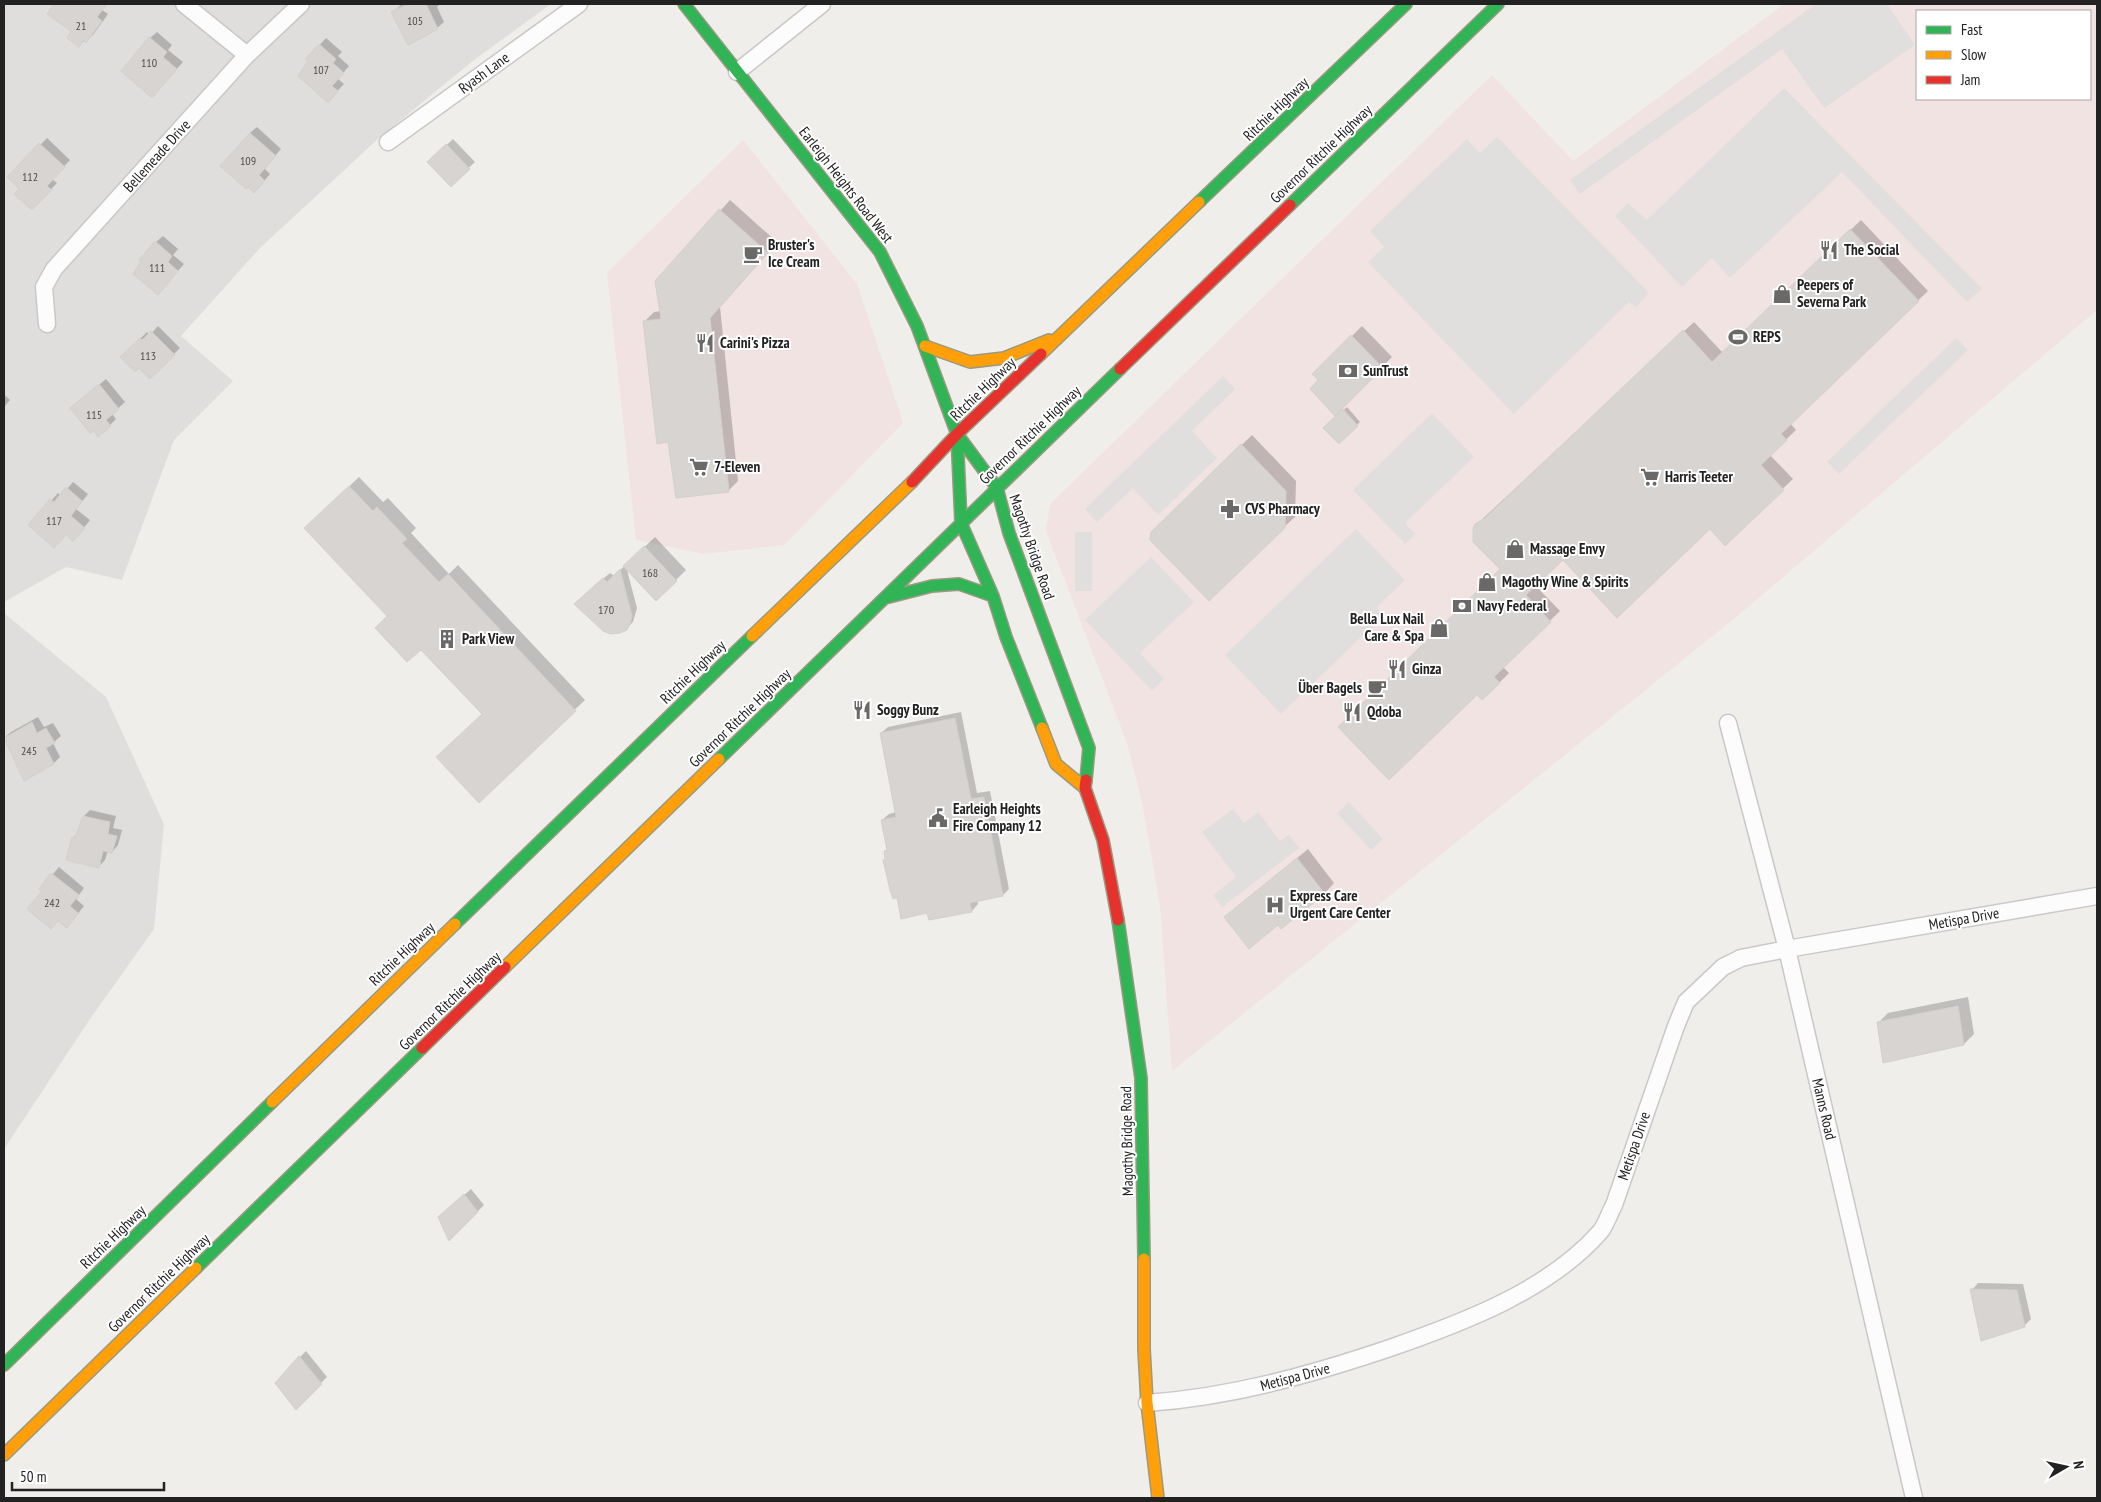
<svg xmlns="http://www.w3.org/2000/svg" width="2101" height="1502" viewBox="0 0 2101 1502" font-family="'PT Sans Narrow',sans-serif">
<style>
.residential{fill:#dfdedc}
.commercial{fill:#f1e3e1;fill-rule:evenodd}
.parking{fill:#e0dfde}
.shadow{fill:#0003}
.building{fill:#d7d4d2;stroke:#d3d0cc}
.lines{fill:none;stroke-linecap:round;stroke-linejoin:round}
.street-casing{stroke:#c9c8c7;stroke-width:19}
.fast-casing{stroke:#999a82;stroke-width:14}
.slow-casing{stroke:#999a82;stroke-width:14}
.jam-casing{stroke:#999a82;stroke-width:14}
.street{stroke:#fdfcfc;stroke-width:16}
.fast{stroke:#30b455;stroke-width:11}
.slow{stroke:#ff9f0a;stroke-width:11}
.jam{stroke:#e5322d;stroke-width:11}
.labels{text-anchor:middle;stroke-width:4;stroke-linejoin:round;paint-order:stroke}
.number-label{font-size:12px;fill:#4f4e4e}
.street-label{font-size:15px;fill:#222;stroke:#fff}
.poi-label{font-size:15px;font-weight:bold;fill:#222;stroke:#fff;text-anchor:start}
</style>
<rect width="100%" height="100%" fill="#f0eeeb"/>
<path class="residential" d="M 4,4 L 551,4 L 474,60 L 379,138 L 260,248 L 181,336 L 233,381 L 174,440 L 122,580 L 66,567 L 4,602 Z
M 4,613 L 106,697 L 164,824 L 154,929 L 90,1019 L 4,1149 Z"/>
<path class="commercial" d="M 1784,4 L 2097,4 L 2097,310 L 1735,618 L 1172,1071 L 1160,905 L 1142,802 L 1127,743 L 1046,531 L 1050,504 L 1492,75 L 1573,161 ZM 1917,11 L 2090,11 L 2090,99 L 1917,99 Z
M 743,140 L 857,284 L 903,423 L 784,545 L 704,554 L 636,540 L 607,273 Z"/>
<path class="parking" d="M 1816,4 L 1887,4 L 1915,45 L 1824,108 L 1782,49 L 1580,194 L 1570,180 Z
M 1784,88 L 1982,289 L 1967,302 L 1842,172 L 1730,278 L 1712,258 L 1682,287 L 1615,216 L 1628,203 L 1647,220 Z
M 1497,137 L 1649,293 L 1636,307 L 1629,302 L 1514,414 L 1368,262 L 1384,247 L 1370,231 L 1467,139 L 1480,153 Z
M 1956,338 L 1968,350 L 1839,474 L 1827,462 Z
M 1223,376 L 1235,389 L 1192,431 L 1217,458 L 1158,515 L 1133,488 L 1097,522 L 1085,509 Z
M 1432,413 L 1474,457 L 1405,523 L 1415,534 L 1405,544 L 1353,490 Z
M 1356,529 L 1405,580 L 1377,607 L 1384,615 L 1281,714 L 1225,655 Z
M 1075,532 L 1092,532 L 1092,591 L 1075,591 Z
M 1151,557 L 1194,602 L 1140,653 L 1164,679 L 1152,691 L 1085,620 Z
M 1349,802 L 1383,839 L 1371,850 L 1337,813 Z
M 1233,809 L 1244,823 L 1258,812 L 1280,841 L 1289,835 L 1299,848 L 1222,907 L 1213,895 L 1236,877 L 1202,832 Z"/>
<path class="shadow" d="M 56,4 L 107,4 L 102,10 L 108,14 L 93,35 L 79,45 L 73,31 L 49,13 Z
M 402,4 L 440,4 L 437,7 L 444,22 L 437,28 L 393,12 Z
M 157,32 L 172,45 L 168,50 L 183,62 L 152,97 L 150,38 Z
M 326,38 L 342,52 L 338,56 L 349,66 L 338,79 L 344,84 L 328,101 L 307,59 Z
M 257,127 L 281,149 L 264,168 L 270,174 L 261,185 L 250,133 Z
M 47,138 L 70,160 L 52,179 L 57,183 L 32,209 L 21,189 L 9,177 Z
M 453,139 L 475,162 L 451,185 L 429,162 Z
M 730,200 L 777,242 L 720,307 L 738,481 L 728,491 L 669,440 L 644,322 L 654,312 L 661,311 L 657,281 Z
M 1861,220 L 1928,291 L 1790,423 L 1796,430 L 1770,455 L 1793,479 L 1725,544 L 1710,527 L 1563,559 L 1535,585 L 1560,611 L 1503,667 L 1509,673 L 1499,683 L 1477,693 L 1502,569 L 1476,525 L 1694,322 L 1723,353 Z
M 163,236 L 178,249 L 173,255 L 184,264 L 164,287 L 156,242 Z
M 158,326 L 180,348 L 150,378 L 139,366 L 122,357 L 147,332 L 150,335 Z
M 1362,326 L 1392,357 L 1335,414 L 1314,374 Z
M 106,379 L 125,402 L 112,414 L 116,419 L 110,425 L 78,402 Z
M 4,394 L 10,400 L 4,407 Z
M 1347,407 L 1360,422 L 1339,442 L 1325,428 Z
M 1252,435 L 1296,481 L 1295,517 L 1284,527 L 1152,532 Z
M 359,477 L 383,502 L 388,498 L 416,528 L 411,533 L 449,574 L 458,565 L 585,700 L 479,801 L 483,714 L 389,616 L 316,518 Z
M 73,482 L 88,494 L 76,509 L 90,520 L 80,533 L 66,533 L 30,525 L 58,493 L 61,496 Z
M 655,537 L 686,570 L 656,600 L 627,570 L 637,608 L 633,622 L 626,629 L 582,597 L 610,573 L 614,576 Z
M 961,712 L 977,793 L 990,791 L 1009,889 L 1003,895 L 977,900 L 978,904 L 972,911 L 928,912 L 886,858 L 885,851 L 888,849 L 882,820 L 889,814 L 897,812 L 881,733 L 888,727 Z
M 38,717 L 44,727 L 53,723 L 61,736 L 53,743 L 60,757 L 54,763 L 25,779 L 4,738 L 11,732 Z
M 90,810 L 116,816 L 113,828 L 122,830 L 118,845 L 112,852 L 108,850 L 105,860 L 99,866 L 73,838 L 78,833 L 84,816 Z
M 1308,849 L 1334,883 L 1325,893 L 1282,927 L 1279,923 L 1226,917 Z
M 59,867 L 84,888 L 76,899 L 84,906 L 73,920 L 59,920 L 41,888 Z
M 1968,997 L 1974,1034 L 1964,1044 L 1878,1023 L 1888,1013 Z
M 471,1189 L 484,1205 L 450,1239 L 446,1211 Z
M 1978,1283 L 2023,1284 L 2031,1319 L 2024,1326 L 1972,1290 Z
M 306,1351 L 327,1377 L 296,1408 L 300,1357 Z"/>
<path class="building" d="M 54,4 L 107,4 L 97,17 L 102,21 L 86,43 L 84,40 L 79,47 L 67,38 L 71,31 L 47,14 Z
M 407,4 L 426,4 L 438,29 L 408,45 L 391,12 Z
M 149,37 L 167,52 L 163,57 L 177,69 L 152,98 L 121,71 Z
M 319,44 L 336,59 L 333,63 L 344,73 L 332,86 L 338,91 L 328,103 L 298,76 L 308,61 L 305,59 Z
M 250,133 L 276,156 L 259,175 L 265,181 L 254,193 L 248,187 L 246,189 L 220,166 Z
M 39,143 L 65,167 L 47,186 L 52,190 L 32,210 L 14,194 L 19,189 L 7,177 Z
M 446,144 L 470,169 L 451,187 L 427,162 Z
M 719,209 L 768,253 L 710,318 L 729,492 L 676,498 L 668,442 L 657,444 L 643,321 L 661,319 L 655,281 Z
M 1850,229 L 1919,301 L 1781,434 L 1787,440 L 1761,465 L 1784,490 L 1725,546 L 1710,529 L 1617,618 L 1563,560 L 1526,595 L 1551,622 L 1494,677 L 1500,683 L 1482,700 L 1477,695 L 1389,780 L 1338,727 L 1500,569 L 1473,542 L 1473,529 L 1475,524 L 1485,518 L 1683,330 L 1712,362 Z
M 155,241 L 172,256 L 168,262 L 178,271 L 158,295 L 133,274 L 141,262 L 139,260 Z
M 151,331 L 175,355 L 150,379 L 139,368 L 135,372 L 120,357 L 140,338 L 142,340 Z
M 1351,335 L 1383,368 L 1335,416 L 1310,389 L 1318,380 L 1312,374 Z
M 99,384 L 119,409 L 106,420 L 111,426 L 98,437 L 94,431 L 90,433 L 70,408 Z
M 1343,409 L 1358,426 L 1339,444 L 1323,428 Z
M 1241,444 L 1286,491 L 1285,528 L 1209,601 L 1150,540 L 1151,532 Z
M 349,486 L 373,511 L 377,507 L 407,539 L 402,543 L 439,582 L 448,574 L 576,711 L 479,803 L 436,757 L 482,714 L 421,650 L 407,662 L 375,628 L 387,616 L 304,528 Z
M 66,487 L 82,501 L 71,516 L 85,528 L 73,541 L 66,535 L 54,548 L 28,525 L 50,499 L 54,502 Z
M 644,546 L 677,581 L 656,601 L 623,566 Z
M 620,569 L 632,616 L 630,624 L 627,630 L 620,633 L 611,634 L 603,631 L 574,604 L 603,578 L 607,582 Z
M 955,718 L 971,799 L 984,797 L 1003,896 L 970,903 L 972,912 L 929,920 L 927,913 L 901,919 L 897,898 L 893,899 L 890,890 L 883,860 L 885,859 L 884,851 L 887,850 L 881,820 L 896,817 L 880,733 Z
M 32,722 L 37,733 L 46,728 L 55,743 L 46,748 L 54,764 L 24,781 L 4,738 Z
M 83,816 L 110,822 L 108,834 L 117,836 L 112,853 L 103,851 L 99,868 L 66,860 L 72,837 L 75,838 Z
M 1297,858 L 1325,894 L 1281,929 L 1278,925 L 1249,949 L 1224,917 Z
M 51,873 L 79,895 L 70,906 L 78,913 L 67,928 L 58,921 L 51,929 L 27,909 L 42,891 L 39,889 Z
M 1958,1006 L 1964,1045 L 1883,1063 L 1877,1022 Z
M 464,1194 L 478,1212 L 449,1241 L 438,1217 Z
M 1970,1289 L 2017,1290 L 2025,1327 L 1981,1341 Z
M 299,1356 L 322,1384 L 296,1410 L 275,1383 Z"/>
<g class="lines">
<g class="street-casing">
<path id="street" d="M 184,4 L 247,55
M 737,72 L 822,4
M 388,142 L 579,4
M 47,324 L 44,287 L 54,269 L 247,55 L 301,4
M 1728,723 L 1787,949 L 1914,1498
M 1147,1403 C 1231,1397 1310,1375 1390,1348 C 1462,1323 1548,1291 1600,1232 C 1606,1225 1609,1214 1614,1205 L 1676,1026 L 1686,1002 L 1723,967 L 1741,958 L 1787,949 L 2097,896"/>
</g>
<g class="fast-casing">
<path id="fast" d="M 684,4 L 880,252 L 917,326 L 957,434
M 1199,202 L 1406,4
M 1290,205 L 1498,4
M 957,434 L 997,488 L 1009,533 L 1089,748 L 1086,780
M 957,434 L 961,523 L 993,596 L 1006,637 L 1042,728
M 885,598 L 932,586 L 959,584 L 993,596
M 719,759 L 1120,369
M 1118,920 L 1141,1078 L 1144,1259
M 455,924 L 752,636
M 196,1268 L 422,1048
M 4,1365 L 272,1102"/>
</g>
<g class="slow-casing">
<path id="slow" d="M 925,346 L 970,362 L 1004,358 L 1049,340
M 1041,354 L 1199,202
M 752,636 L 912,482
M 1042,728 L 1056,764 L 1085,788
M 505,967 L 719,759
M 272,1102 L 455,924
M 1144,1259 L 1144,1349 L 1147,1403 L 1158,1498
M 4,1455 L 196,1268"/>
</g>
<g class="jam-casing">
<path id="jam" d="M 1120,369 L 1290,205
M 912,482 L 957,434 L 1041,354
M 1086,780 L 1085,788 L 1103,840 L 1118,920
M 422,1048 L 505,967"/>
</g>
<use href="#street" class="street"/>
<use href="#fast" class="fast"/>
<use href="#slow" class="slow"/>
<use href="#jam" class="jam"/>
</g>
<defs>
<g id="restaurant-bare" transform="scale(1.5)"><path d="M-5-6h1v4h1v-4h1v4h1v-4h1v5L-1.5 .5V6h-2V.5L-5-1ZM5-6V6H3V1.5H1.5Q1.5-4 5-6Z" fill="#6a6968" stroke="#fff" stroke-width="2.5" paint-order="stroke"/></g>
<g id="cafe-bare" transform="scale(1.5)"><path d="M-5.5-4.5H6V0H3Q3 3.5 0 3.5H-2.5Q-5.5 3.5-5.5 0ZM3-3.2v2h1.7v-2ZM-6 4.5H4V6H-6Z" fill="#6a6968" stroke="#fff" stroke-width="2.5" paint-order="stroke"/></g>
<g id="shop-bare" transform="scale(1.5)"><path d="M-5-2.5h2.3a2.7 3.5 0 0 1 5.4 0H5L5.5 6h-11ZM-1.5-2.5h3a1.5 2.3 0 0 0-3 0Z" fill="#6a6968" stroke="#fff" stroke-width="2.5" paint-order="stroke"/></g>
<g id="stadium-bare" transform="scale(1.5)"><path d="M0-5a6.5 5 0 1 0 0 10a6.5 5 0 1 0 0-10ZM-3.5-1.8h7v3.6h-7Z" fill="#6a6968" stroke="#fff" stroke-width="2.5" paint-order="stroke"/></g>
<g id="bank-bare" transform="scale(1.5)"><path d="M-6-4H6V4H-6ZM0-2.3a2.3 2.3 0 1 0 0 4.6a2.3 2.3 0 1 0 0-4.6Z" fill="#6a6968" stroke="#fff" stroke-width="2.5" paint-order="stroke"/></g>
<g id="supermarket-bare" transform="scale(1.5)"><path d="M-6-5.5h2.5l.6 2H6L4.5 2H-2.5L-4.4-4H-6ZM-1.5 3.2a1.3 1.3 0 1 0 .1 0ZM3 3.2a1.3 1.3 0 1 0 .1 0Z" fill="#6a6968" stroke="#fff" stroke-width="2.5" paint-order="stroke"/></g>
<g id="pharmacy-bare" transform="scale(1.5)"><path d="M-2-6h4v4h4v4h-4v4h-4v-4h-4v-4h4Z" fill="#6a6968" stroke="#fff" stroke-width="2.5" paint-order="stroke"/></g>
<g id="building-bare" transform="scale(1.5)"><path d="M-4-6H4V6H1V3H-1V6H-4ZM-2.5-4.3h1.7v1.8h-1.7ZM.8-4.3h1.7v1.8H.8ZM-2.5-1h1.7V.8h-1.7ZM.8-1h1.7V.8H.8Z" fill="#6a6968" stroke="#fff" stroke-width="2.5" paint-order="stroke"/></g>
<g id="civic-bare" transform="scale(1.5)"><path d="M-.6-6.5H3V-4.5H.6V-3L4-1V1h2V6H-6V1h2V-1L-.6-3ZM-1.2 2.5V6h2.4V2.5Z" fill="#6a6968" stroke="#fff" stroke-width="2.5" paint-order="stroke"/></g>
<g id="hospital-bare" transform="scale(1.5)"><path d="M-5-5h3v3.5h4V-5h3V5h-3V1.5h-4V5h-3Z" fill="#6a6968" stroke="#fff" stroke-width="2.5" paint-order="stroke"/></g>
</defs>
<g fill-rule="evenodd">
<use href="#restaurant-bare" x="1829" y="250"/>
<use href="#cafe-bare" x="753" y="254"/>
<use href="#shop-bare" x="1782" y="294"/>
<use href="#stadium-bare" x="1738" y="337"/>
<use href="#restaurant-bare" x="705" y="343"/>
<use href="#bank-bare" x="1348" y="371"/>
<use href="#supermarket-bare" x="699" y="467"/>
<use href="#supermarket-bare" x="1650" y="477"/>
<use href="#pharmacy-bare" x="1230" y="509"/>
<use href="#shop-bare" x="1515" y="549"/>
<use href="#shop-bare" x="1487" y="582"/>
<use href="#bank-bare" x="1462" y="606"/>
<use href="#shop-bare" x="1439" y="628"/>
<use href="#building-bare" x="447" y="639"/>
<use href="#restaurant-bare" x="1397" y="669"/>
<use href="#cafe-bare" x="1377" y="688"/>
<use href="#restaurant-bare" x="862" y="710"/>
<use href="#restaurant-bare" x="1352" y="712"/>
<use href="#civic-bare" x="938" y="818"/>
<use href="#hospital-bare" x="1275" y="905"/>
</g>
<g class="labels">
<g class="number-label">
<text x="415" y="25">105</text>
<text x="81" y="30">21</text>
<text x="149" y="67">110</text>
<text x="321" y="74">107</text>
<text x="248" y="165">109</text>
<text x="30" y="181">112</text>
<text x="157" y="272">111</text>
<text x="148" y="360">113</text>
<text x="94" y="419">115</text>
<text x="54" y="525">117</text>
<text x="650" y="577">168</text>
<text x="606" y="614">170</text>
<text x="29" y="755">245</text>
<text x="52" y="907">242</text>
</g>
<g class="street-label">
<text transform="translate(484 73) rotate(-36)" y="5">Ryash Lane</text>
<text transform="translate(1276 109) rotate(-44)" y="5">Ritchie Highway</text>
<text transform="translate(1321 154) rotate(-44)" y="5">Governor Ritchie Highway</text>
<text transform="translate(157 156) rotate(-48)" y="5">Bellemeade Drive</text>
<text transform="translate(846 185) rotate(52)" y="5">Earleigh Heights Road West</text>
<text transform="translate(983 389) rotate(-44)" y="5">Ritchie Highway</text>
<text transform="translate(1030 435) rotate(-44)" y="5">Governor Ritchie Highway</text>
<text transform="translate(1032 547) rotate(71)" y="5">Magothy Bridge Road</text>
<text transform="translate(693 672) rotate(-44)" y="5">Ritchie Highway</text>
<text transform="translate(740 718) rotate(-44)" y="5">Governor Ritchie Highway</text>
<text transform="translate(1964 919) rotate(-10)" y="5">Metispa Drive</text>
<text transform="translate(402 954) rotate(-44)" y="5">Ritchie Highway</text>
<text transform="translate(450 1001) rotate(-44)" y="5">Governor Ritchie Highway</text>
<text transform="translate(1824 1109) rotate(77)" y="5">Manns Road</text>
<text transform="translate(1127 1141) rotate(-91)" y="5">Magothy Bridge Road</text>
<text transform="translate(1634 1146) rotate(-71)" y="5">Metispa Drive</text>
<text transform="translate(113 1237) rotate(-44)" y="5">Ritchie Highway</text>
<text transform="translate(159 1283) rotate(-44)" y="5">Governor Ritchie Highway</text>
<text transform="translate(1295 1377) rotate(-15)" y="5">Metispa Drive</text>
</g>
<g class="poi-label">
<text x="768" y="250">Bruster's<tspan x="768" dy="17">Ice Cream</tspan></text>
<text x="1844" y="255">The Social</text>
<text x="1797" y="290">Peepers of<tspan x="1797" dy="17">Severna Park</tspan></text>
<text x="1753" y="342">REPS</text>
<text x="720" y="348">Carini's Pizza</text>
<text x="1363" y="376">SunTrust</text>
<text x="714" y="472">7-Eleven</text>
<text x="1665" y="482">Harris Teeter</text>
<text x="1245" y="514">CVS Pharmacy</text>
<text x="1530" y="554">Massage Envy</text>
<text x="1502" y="587">Magothy Wine &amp; Spirits</text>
<text x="1477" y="611">Navy Federal</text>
<text x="1424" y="624" text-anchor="end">Bella Lux Nail<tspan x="1424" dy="17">Care &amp; Spa</tspan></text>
<text x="462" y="644">Park View</text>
<text x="1412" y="674">Ginza</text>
<text x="1362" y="693" text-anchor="end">Über Bagels</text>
<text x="877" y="715">Soggy Bunz</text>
<text x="1367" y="717">Qdoba</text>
<text x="953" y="814">Earleigh Heights<tspan x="953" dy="17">Fire Company 12</tspan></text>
<text x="1290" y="901">Express Care<tspan x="1290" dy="17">Urgent Care Center</tspan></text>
</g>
</g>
<rect width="2101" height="1502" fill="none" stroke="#222222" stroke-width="10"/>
<rect x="1916" y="10" width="175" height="90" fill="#ffffff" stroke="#a7a7a7"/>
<rect x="1926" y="26" width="25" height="8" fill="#30b455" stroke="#a7a7a7"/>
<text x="1961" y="35" font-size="15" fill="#222222">Fast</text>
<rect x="1926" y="51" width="25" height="8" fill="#ff9f0a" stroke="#a7a7a7"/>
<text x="1961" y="60" font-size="15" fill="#222222">Slow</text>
<rect x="1926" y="76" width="25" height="8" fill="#e5322d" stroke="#a7a7a7"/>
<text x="1961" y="85" font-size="15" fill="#222222">Jam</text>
<g transform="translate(2066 1467) rotate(81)" stroke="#ffffff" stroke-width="4" paint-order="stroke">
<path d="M0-4L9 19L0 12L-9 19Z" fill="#222222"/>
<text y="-8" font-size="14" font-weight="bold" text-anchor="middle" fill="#222222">N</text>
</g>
<path d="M12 1482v8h152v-8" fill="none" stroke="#222222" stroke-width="2.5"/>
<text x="20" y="1482" font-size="15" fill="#222222" stroke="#ffffff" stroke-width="4" paint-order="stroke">50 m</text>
</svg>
